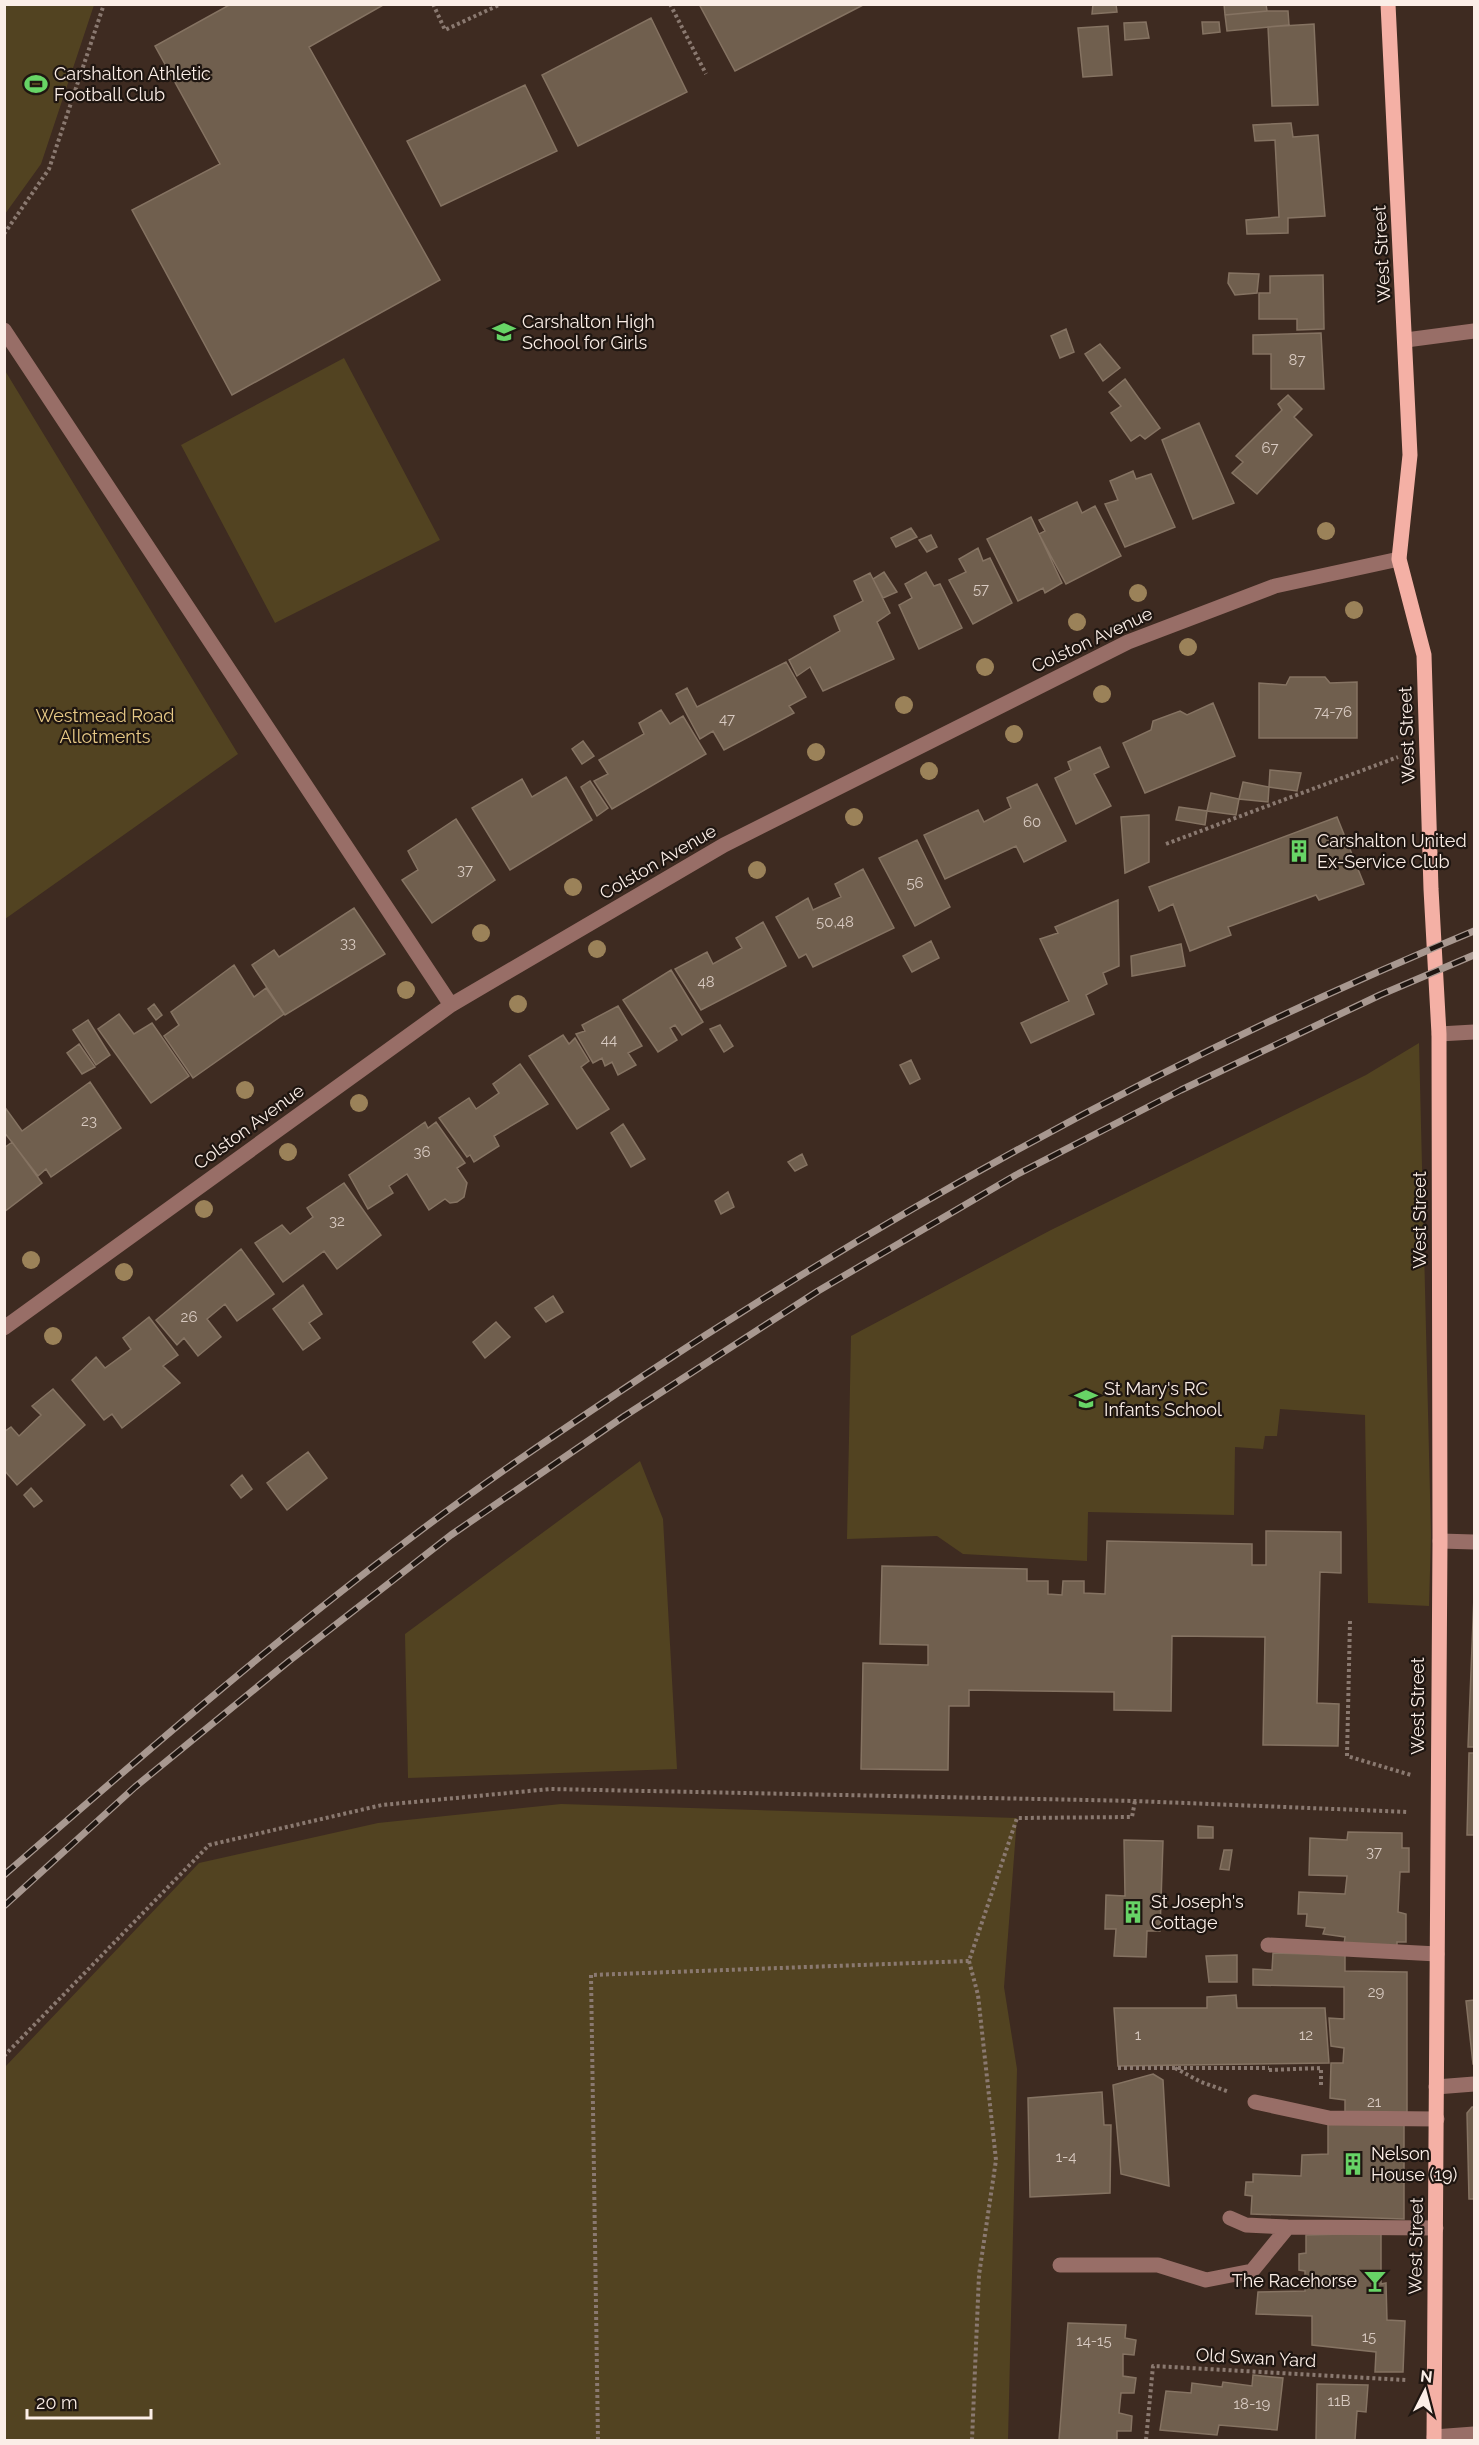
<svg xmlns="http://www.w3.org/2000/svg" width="1479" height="2445" viewBox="0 0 1479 2445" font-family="Raleway,sans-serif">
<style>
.green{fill:#524321}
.building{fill:#705f4e;stroke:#857362;stroke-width:1.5}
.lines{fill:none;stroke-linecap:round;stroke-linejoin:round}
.path{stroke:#8a7970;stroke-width:4;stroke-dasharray:3 3;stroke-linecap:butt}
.minor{stroke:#986e67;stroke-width:15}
.major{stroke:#f4b0a5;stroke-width:15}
.rail-casing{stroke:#a89890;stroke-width:7}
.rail{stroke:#1f1611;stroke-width:4.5;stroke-dasharray:14;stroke-linecap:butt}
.tree{fill:#9b8259}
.labels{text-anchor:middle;stroke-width:4.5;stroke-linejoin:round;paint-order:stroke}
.number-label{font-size:15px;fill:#d8cac1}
.poi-label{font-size:18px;fill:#fbeee7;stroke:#1f1611;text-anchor:start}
.street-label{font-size:18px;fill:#fbeee7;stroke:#1f1611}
.park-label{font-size:18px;fill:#e7c986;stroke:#1f1611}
</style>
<rect width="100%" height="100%" fill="#3e2b21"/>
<path class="green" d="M 5,4 L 94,5 L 41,164 L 5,214 Z
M 344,358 L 440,540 L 275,623 L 181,445 Z
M 4,369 L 238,754 L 5,919 L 4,919 Z
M 1419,1043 L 1431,1535 L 1429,1606 L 1368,1603 L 1365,1415 L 1280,1409 L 1277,1436 L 1265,1436 L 1263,1449 L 1235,1447 L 1234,1515 L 1088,1512 L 1087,1561 L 963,1554 L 937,1536 L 847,1539 L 851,1336 L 1051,1230 L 1366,1075 Z
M 640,1461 L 663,1519 L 677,1769 L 408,1778 L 405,1634 Z
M 561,1804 L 1017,1818 L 1004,1987 L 1017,2069 L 1008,2440 L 5,2440 L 5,2067 L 199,1863 L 378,1823 Z"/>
<path class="building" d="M 231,4 L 385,4 L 309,47 L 440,280 L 232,395 L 132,210 L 220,164 L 155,46 Z
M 699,4 L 865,4 L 735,71 Z
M 1093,4 L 1116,4 L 1117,12 L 1092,14 Z
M 1224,4 L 1266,4 L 1267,11 L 1225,15 Z
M 1267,11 L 1288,11 L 1289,25 L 1227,31 L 1225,15 Z
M 651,18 L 687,92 L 578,146 L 542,75 Z
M 1146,22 L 1149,38 L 1125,40 L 1124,23 Z
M 1202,22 L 1219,22 L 1220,32 L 1203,34 Z
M 1314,24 L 1318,105 L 1272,106 L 1268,27 Z
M 1108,26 L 1112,75 L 1083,77 L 1078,28 Z
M 525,85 L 557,151 L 441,206 L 407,141 Z
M 1291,123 L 1293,137 L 1318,135 L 1325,216 L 1288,218 L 1288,233 L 1247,234 L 1246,220 L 1279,217 L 1275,140 L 1255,141 L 1253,125 Z
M 1229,273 L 1259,274 L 1257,293 L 1235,295 L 1228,283 Z
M 1323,275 L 1324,329 L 1297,330 L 1297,319 L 1259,319 L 1259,293 L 1270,293 L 1270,276 Z
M 1066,329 L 1074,352 L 1060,358 L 1051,336 Z
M 1321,333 L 1324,389 L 1271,389 L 1271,354 L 1253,354 L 1253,335 Z
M 1100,344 L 1120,368 L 1103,381 L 1085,354 Z
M 1125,379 L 1160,428 L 1145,439 L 1140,435 L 1131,441 L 1111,413 L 1121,406 L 1109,392 Z
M 1288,395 L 1302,409 L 1294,417 L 1312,435 L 1257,494 L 1232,473 L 1243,462 L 1236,456 L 1282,410 L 1278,404 Z
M 1199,423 L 1234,503 L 1193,519 L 1162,440 Z
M 1133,471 L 1136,479 L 1151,474 L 1175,527 L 1125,547 L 1105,504 L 1118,500 L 1110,481 Z
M 1077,502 L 1082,513 L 1095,506 L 1121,556 L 1066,584 L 1039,534 L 1045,531 L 1039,520 Z
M 1031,517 L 1062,583 L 1045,593 L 1043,588 L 1018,601 L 987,539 Z
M 911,528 L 917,537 L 896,547 L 891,538 Z
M 931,535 L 937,547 L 927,552 L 919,540 Z
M 978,548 L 983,561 L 990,558 L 1012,603 L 973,624 L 949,580 L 966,572 L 959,559 Z
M 884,572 L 897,592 L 883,598 L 873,579 Z
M 926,572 L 934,586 L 940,584 L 962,628 L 919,649 L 899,605 L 912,598 L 905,584 Z
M 870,573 L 890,613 L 877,622 L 894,659 L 823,691 L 810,667 L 797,676 L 789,660 L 840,631 L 834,616 L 863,601 L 854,581 Z
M 786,662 L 806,697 L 789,706 L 794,713 L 724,750 L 713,731 L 700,739 L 676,694 L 687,688 L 697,707 Z
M 1290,677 L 1325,677 L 1330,683 L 1357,682 L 1357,738 L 1259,738 L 1259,683 L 1286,685 Z
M 1213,703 L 1235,756 L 1145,793 L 1123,743 L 1151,730 L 1153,721 L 1180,711 L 1187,715 Z
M 661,710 L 670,724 L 683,716 L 706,754 L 612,809 L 594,781 L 608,774 L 599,760 L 644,734 L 639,723 Z
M 583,741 L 594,756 L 582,764 L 572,749 Z
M 1100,747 L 1109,767 L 1094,774 L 1111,806 L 1076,824 L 1055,778 L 1071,770 L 1068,762 Z
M 1270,770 L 1301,773 L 1297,791 L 1269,787 Z
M 566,777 L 592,820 L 510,870 L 472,808 L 522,779 L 532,797 Z
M 590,781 L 608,808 L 597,816 L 581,787 Z
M 1243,782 L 1269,787 L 1268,802 L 1239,799 Z
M 1037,784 L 1066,841 L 1024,862 L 1016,846 L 945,879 L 924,835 L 978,810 L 984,822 L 1011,808 L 1007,798 Z
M 1211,793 L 1239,799 L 1236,815 L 1207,811 Z
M 1179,807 L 1207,811 L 1205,825 L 1176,820 Z
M 1149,815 L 1149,862 L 1125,873 L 1121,817 Z
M 1337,817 L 1364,884 L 1319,900 L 1316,895 L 1228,927 L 1231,935 L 1190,951 L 1173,904 L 1159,911 L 1149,887 Z
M 456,819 L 495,880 L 432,923 L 402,880 L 418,870 L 408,851 Z
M 917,840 L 950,907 L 915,926 L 879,858 Z
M 863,869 L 894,928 L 813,967 L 806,954 L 799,958 L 776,917 L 808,898 L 813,910 L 841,897 L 835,884 Z
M 1118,900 L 1119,966 L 1103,973 L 1107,984 L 1086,995 L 1094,1014 L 1031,1043 L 1021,1023 L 1069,1001 L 1040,939 L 1058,933 L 1055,927 Z
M 354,908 L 385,954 L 285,1015 L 252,965 L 274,950 L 279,957 Z
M 763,922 L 786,966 L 701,1010 L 675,969 L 707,952 L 713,964 L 742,948 L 736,938 Z
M 931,941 L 939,958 L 912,972 L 903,956 Z
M 1181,944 L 1185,966 L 1132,976 L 1131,956 Z
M 234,965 L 254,997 L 266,988 L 284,1014 L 193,1078 L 164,1036 L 179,1025 L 171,1012 Z
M 671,970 L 703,1022 L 682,1035 L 675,1025 L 670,1028 L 677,1040 L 658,1052 L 623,1000 Z
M 154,1004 L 162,1015 L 156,1020 L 148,1009 Z
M 618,1006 L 642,1046 L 628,1053 L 636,1065 L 618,1075 L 612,1062 L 605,1066 L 602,1058 L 593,1063 L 576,1034 L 585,1031 L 582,1025 Z
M 119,1014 L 134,1034 L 152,1023 L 189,1076 L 151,1103 L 98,1029 Z
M 88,1020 L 110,1055 L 96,1065 L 73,1030 Z
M 720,1025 L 733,1046 L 724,1052 L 710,1029 Z
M 563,1035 L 569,1044 L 575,1038 L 589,1061 L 581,1067 L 609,1109 L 577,1129 L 529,1056 Z
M 79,1044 L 95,1067 L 82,1074 L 67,1053 Z
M 911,1060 L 920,1079 L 910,1084 L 900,1065 Z
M 520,1064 L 548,1104 L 494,1136 L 499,1146 L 474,1162 L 470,1155 L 467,1157 L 439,1118 L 469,1098 L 476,1109 L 499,1093 L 493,1084 Z
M 90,1082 L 121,1128 L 51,1177 L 46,1169 L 38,1176 L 4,1132 L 4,1106 L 22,1131 Z
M 425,1122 L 428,1128 L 436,1122 L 465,1163 L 457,1168 L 467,1183 L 464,1197 L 457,1202 L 450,1203 L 445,1199 L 429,1210 L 407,1174 L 389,1186 L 393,1193 L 368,1209 L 349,1175 Z
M 623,1124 L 645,1159 L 631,1167 L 611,1133 Z
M 12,1142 L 42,1183 L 4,1212 L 4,1148 Z
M 802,1154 L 807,1165 L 795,1171 L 788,1162 Z
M 344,1183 L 381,1235 L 337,1269 L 324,1251 L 283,1282 L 255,1243 L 282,1225 L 290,1234 L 313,1217 L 307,1208 Z
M 728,1192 L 734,1207 L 721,1214 L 715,1201 Z
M 241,1249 L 274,1294 L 237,1321 L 225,1304 L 207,1319 L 221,1337 L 198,1356 L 184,1338 L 177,1345 L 156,1320 Z
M 303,1285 L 322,1314 L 309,1323 L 320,1338 L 303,1350 L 273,1309 Z
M 553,1296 L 563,1312 L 546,1322 L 535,1308 Z
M 149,1317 L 178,1355 L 163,1366 L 180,1383 L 122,1428 L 112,1414 L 104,1420 L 72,1380 L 96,1357 L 105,1368 L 131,1349 L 123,1338 Z
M 496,1322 L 510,1337 L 485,1358 L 473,1342 Z
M 53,1389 L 85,1425 L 17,1485 L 4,1470 L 4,1432 L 11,1427 L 19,1436 L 41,1415 L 32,1406 Z
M 308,1452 L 327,1478 L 287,1510 L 267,1483 Z
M 242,1475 L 252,1489 L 241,1498 L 231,1485 Z
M 31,1488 L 42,1501 L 34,1507 L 24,1495 Z
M 1266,1531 L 1341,1532 L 1341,1573 L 1320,1572 L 1317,1703 L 1339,1704 L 1338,1746 L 1263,1745 L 1265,1637 L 1172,1636 L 1171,1711 L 1114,1710 L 1114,1692 L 969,1690 L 969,1706 L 949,1706 L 948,1770 L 861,1769 L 863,1663 L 928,1665 L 928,1645 L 880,1644 L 882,1566 L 1027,1569 L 1027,1581 L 1048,1581 L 1048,1594 L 1062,1595 L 1063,1581 L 1084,1581 L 1084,1593 L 1105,1594 L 1107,1541 L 1252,1544 L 1252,1565 L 1266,1565 Z
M 1474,1596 L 1474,1747 L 1468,1747 Z
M 1469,1753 L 1474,1753 L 1474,1835 L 1467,1835 Z
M 1198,1826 L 1213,1827 L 1213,1838 L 1198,1838 Z
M 1348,1832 L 1402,1833 L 1402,1848 L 1409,1848 L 1409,1872 L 1400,1872 L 1398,1912 L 1406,1914 L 1406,1942 L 1397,1942 L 1397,1948 L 1344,1944 L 1345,1937 L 1323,1934 L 1325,1928 L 1306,1926 L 1307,1914 L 1298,1914 L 1299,1892 L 1345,1894 L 1347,1876 L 1309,1875 L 1310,1838 L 1347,1840 Z
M 1124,1840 L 1163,1841 L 1160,1931 L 1147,1931 L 1146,1957 L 1114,1956 L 1116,1929 L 1105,1929 L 1106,1895 L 1125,1896 Z
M 1224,1850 L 1232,1850 L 1229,1870 L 1220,1869 Z
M 1273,1953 L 1345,1955 L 1345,1971 L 1407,1972 L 1407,2114 L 1345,2112 L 1345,2100 L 1330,2098 L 1331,2063 L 1343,2063 L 1344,2048 L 1331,2046 L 1329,2018 L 1344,2019 L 1344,1987 L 1253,1985 L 1253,1969 L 1272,1970 Z
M 1237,1955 L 1237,1982 L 1209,1982 L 1206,1956 Z
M 1236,1995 L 1237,2008 L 1325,2008 L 1329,2063 L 1118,2066 L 1114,2008 L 1207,2008 L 1207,1997 Z
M 1474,2000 L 1474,2064 L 1473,2064 L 1466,2001 Z
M 1153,2074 L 1163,2080 L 1169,2186 L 1121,2174 L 1113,2085 Z
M 1102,2092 L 1104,2125 L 1111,2125 L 1110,2193 L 1030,2197 L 1028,2098 Z
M 1472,2107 L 1474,2107 L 1474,2199 L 1469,2199 L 1467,2113 Z
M 1328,2124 L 1404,2125 L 1404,2219 L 1251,2214 L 1252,2196 L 1245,2195 L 1246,2182 L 1253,2182 L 1253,2174 L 1301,2176 L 1302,2155 L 1328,2154 Z
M 1381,2233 L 1381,2284 L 1386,2283 L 1387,2320 L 1405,2321 L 1403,2372 L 1375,2372 L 1376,2352 L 1312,2345 L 1312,2316 L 1256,2314 L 1258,2292 L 1305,2291 L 1305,2271 L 1299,2270 L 1299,2254 L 1306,2253 L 1306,2235 Z
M 1068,2323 L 1126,2325 L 1125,2338 L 1136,2340 L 1134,2355 L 1123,2354 L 1123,2376 L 1136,2378 L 1134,2393 L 1121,2393 L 1119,2413 L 1132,2416 L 1131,2431 L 1117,2431 L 1117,2440 L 1059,2440 Z
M 1253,2375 L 1283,2378 L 1277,2430 L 1219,2425 L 1217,2435 L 1160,2430 L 1166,2391 L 1191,2393 L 1192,2383 L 1222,2387 L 1223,2382 L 1252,2386 Z
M 1317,2384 L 1368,2385 L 1366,2412 L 1357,2411 L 1355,2440 L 1316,2440 Z"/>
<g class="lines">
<path class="path" d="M 433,4 L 445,30 L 501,4
M 670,4 L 706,74
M 4,234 L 49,169 L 104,4
M 1166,844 L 1398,757
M 1350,1621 L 1347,1756 L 1411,1775
M 969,1961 L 978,1995 L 996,2160 L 979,2275 L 972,2440
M 4,2056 L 209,1845 L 382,1805 L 550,1789 L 1135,1801 L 1409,1812
M 1118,2068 L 1269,2068
M 1175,2068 L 1201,2082 L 1229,2092
M 1269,2070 L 1321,2068 L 1321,2088
M 598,2440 L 591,1975 L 969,1961 L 1017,1818 L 1132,1817 L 1135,1801
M 1146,2440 L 1153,2366 L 1406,2380"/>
<path class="minor" d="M 4,330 L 451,1005
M 1406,340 L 1474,331
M 1439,1034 L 1474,1032
M 4,1328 L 451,1005 L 724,845 L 1128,642 L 1275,586 L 1399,559
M 1440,1541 L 1474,1542
M 1268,1945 L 1437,1954
M 1436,2087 L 1474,2084
M 1255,2102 L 1329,2118 L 1437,2119
M 1230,2218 L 1246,2225 L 1288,2227 L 1436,2228
M 1060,2265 L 1158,2265 L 1206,2280 L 1252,2271 L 1288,2227
M 1434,2437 L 1474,2434"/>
<path class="major" d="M 1388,4 L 1410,455 L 1399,559 L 1424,655 L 1431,889 L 1439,1034 L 1440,1541 L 1434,2440"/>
<g class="rail-casing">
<path id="rail" d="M 4,1875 C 138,1759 271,1643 412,1537 C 487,1480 565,1428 643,1376 C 906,1202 1183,1051 1474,931
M 4,1906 L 135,1787 L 289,1661 L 451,1535 L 623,1417 L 818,1291 L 1016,1175 L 1181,1090 L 1380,995 L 1474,955"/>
</g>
<use href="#rail" class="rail"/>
</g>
<g class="tree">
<circle cx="1326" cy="531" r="9"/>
<circle cx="1138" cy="593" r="9"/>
<circle cx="1354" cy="610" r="9"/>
<circle cx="1077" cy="622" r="9"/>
<circle cx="1188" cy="647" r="9"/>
<circle cx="985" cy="667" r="9"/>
<circle cx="1102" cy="694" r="9"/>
<circle cx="904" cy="705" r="9"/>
<circle cx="1014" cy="734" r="9"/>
<circle cx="816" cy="752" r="9"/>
<circle cx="929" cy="771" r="9"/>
<circle cx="854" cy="817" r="9"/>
<circle cx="757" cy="870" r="9"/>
<circle cx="573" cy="887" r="9"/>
<circle cx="481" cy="933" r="9"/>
<circle cx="597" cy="949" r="9"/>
<circle cx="406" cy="990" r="9"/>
<circle cx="518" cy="1004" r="9"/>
<circle cx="245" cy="1090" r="9"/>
<circle cx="359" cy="1103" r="9"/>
<circle cx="288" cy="1152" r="9"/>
<circle cx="204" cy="1209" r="9"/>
<circle cx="31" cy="1260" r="9"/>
<circle cx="124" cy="1272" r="9"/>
<circle cx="53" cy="1336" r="9"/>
</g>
<defs>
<g id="stadium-bare" transform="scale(1.8)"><path d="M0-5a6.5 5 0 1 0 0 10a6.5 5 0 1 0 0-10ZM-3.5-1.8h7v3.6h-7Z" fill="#67d466" stroke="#1f1611" stroke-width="2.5" paint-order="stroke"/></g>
<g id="school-bare" transform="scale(1.8)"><path d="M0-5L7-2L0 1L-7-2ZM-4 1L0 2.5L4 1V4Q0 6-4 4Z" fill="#67d466" stroke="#1f1611" stroke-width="2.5" paint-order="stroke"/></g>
<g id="building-bare" transform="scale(1.8)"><path d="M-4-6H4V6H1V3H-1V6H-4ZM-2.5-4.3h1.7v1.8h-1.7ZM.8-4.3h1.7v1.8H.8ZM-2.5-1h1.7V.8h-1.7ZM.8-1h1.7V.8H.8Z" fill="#67d466" stroke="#1f1611" stroke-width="2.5" paint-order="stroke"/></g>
<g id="bar-bare" transform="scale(1.8)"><path d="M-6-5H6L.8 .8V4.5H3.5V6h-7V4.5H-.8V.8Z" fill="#67d466" stroke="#1f1611" stroke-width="2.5" paint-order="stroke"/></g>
</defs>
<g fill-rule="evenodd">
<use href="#stadium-bare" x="36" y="84"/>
<use href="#school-bare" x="504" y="332"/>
<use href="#building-bare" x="1299" y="851"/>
<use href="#school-bare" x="1086" y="1399"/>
<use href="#building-bare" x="1133" y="1912"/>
<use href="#building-bare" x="1353" y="2164"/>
<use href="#bar-bare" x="1375" y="2281"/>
</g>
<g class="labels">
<g class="number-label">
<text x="1297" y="365">87</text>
<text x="1270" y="453">67</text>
<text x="981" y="594">57</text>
<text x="1333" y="717">74-76</text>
<text x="727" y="724">47</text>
<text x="1032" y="827">60</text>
<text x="465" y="875">37</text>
<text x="915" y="888">56</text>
<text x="835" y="927">50,48</text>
<text x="348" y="948">33</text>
<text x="706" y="987">48</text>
<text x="609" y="1045">44</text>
<text x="89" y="1126">23</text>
<text x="422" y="1157">36</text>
<text x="337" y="1226">32</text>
<text x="189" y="1322">26</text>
<text x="1374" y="1857">37</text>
<text x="1376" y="1997">29</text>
<text x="1138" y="2040">1</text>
<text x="1306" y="2040">12</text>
<text x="1374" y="2107">21</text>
<text x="1066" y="2162">1-4</text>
<text x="1369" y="2342">15</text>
<text x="1094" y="2346">14-15</text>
<text x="1339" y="2406">11B</text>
<text x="1252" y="2409">18-19</text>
</g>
<g class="poi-label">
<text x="54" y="80">Carshalton Athletic<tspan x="54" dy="21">Football Club</tspan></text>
<text x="522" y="328">Carshalton High<tspan x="522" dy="21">School for Girls</tspan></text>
<text x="1317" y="847">Carshalton United<tspan x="1317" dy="21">Ex-Service Club</tspan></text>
<text x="1104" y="1395">St Mary's RC<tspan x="1104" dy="21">Infants School</tspan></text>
<text x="1151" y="1908">St Joseph's<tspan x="1151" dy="21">Cottage</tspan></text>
<text x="1371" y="2160">Nelson<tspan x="1371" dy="21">House (19)</tspan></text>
<text x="1357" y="2287" text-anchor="end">The Racehorse</text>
</g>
<g class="street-label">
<text transform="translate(1382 254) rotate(-93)" y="6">West Street</text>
<text transform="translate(1092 640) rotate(-25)" y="6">Colston Avenue</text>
<text transform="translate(1407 735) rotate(-92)" y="6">West Street</text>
<text transform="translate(658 862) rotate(-30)" y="6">Colston Avenue</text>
<text transform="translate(249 1127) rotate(-36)" y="6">Colston Avenue</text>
<text transform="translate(1420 1220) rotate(-90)" y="6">West Street</text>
<text transform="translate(1418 1706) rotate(-90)" y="6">West Street</text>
<text transform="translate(1416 2246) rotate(-89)" y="6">West Street</text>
<text transform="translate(1256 2358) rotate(3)" y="6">Old Swan Yard</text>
</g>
<g class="park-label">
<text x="105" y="722">Westmead Road<tspan x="105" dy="21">Allotments</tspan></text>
</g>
</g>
<rect width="1479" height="2445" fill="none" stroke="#fbeee7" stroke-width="12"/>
<g transform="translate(1425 2391) rotate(6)" stroke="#1f1611" stroke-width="4.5" paint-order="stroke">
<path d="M0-4.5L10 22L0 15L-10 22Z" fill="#fbeee7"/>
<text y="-9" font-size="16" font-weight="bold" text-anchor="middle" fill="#fbeee7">N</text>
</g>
<path d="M27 2409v9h124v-9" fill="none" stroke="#fbeee7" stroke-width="3"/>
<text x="36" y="2409" font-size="18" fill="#fbeee7" stroke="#1f1611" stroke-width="4.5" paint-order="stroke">20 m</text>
</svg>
